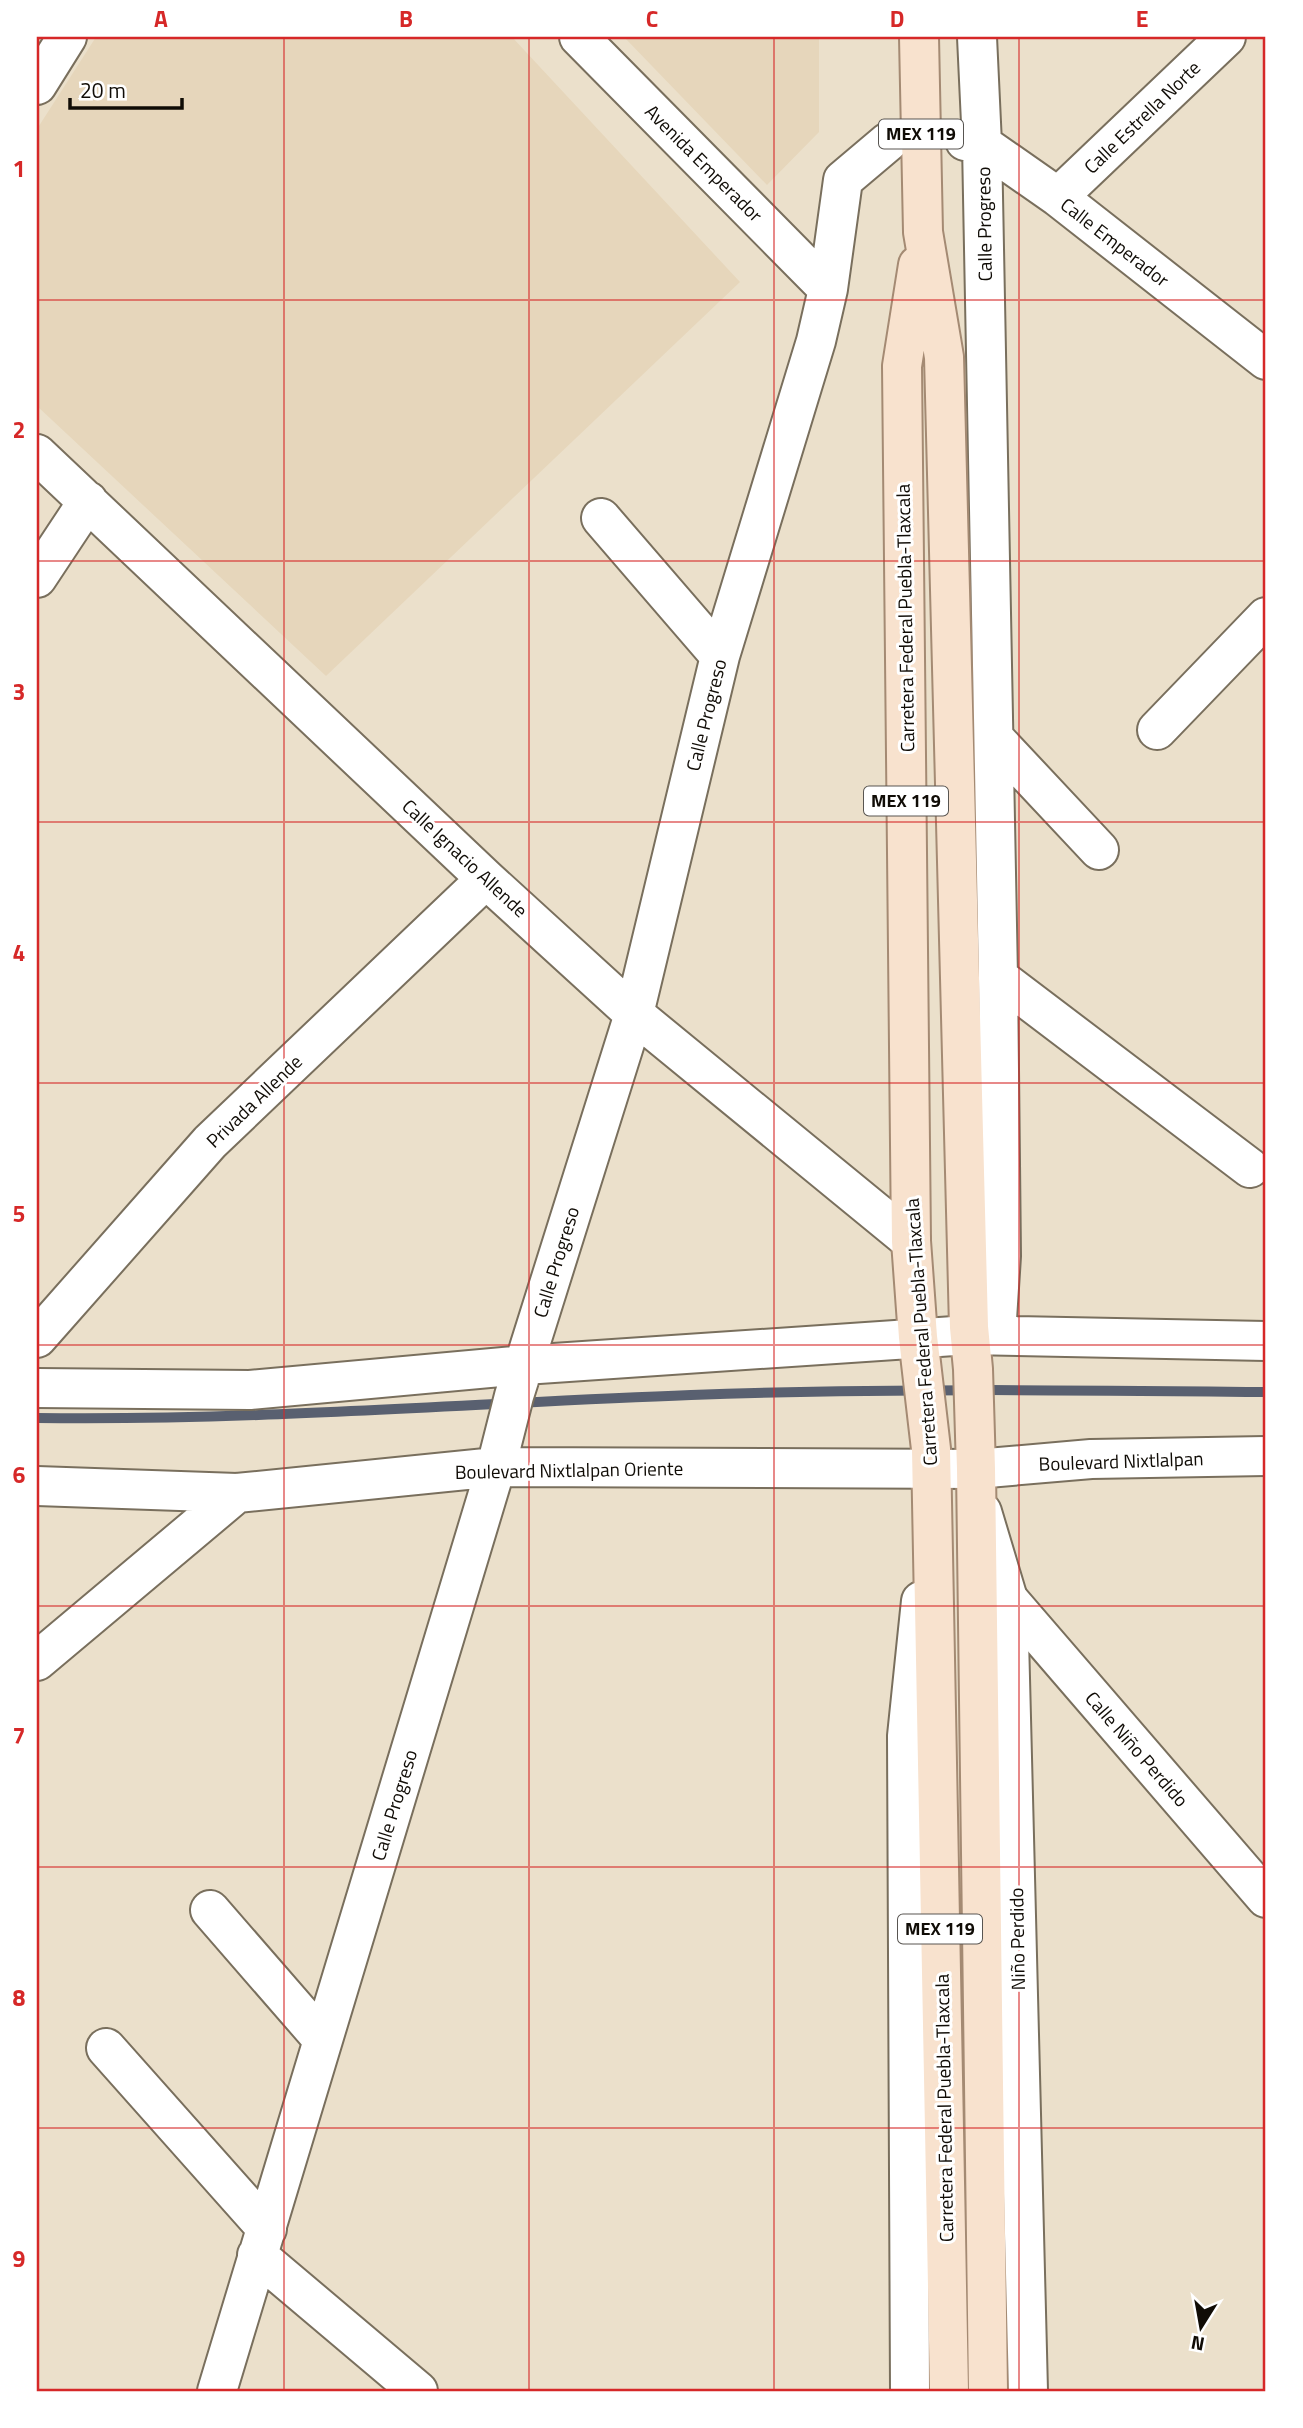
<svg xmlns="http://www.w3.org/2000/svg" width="1303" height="2428" viewBox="0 0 1303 2428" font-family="'Titillium Web',sans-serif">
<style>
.built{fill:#e6d6bb}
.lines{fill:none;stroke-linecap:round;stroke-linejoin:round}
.stream{stroke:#596070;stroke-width:10}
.minor-casing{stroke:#796f5d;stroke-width:42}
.tertiary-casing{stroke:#796f5d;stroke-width:42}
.primary-casing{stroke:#a48a73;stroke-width:42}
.minor{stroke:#fff;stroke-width:38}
.tertiary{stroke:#fff;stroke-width:38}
.primary{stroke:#f8e2ce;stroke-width:38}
.grid{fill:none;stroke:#d62828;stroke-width:2;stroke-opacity:0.55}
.labels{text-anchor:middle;stroke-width:6;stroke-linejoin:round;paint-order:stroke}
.shield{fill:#fff;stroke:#585551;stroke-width:2}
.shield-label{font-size:18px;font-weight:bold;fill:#100c06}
.street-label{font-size:19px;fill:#100c06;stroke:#fff}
.neatline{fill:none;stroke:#d62828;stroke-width:2.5}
.grid-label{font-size:23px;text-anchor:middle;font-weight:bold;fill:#d62828}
</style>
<rect width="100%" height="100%" fill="#ebe0cb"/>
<path class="built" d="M 96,37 L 512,37 L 740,282 L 326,676 L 37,406 L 37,129 Z
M 624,37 L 819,37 L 819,132 L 767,185 Z"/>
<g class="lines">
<path class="stream" d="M 37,1418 C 255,1421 473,1403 691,1395 C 883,1388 1075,1390 1266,1392"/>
<g class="minor-casing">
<path id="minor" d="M 579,37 L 828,289
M 977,37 L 982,144 L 998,977 L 1001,1256 L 996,1335
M 37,85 L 67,37
M 965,141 L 982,144 L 1058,197 L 1266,360
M 1058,197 L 1226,37
M 37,454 L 486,879 L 634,1014 L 911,1241
M 601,518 L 720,656
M 37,578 L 88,501
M 1157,730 L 1266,617
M 994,738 L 1099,850
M 998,977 L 1250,1168
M 37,1338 L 210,1142 L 486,879
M 37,1388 L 250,1390 L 524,1365 L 969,1335 L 1266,1341
M 37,1486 L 237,1493 L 496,1467 L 976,1469 L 1091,1459 L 1266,1456
M 1008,1599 L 1266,1898
M 37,1661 L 237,1493
M 210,1910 L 323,2040
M 106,2048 L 267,2229
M 257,2255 L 418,2391
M 217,2391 L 496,1467 L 514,1396 L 634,1014 L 720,656 L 816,341 L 828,289 L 843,180 L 888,142"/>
</g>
<g class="tertiary-casing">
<path id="tertiary" d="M 982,1512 L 1008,1599 L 1028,2391
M 910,2391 L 907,1736 L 921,1601"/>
</g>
<g class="primary-casing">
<path id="primary" d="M 919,37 L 923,232 L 944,357 L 969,1327 L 973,1369 L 976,1469 L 988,2391
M 918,265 L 902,366 L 911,1241 L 918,1337 L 931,1449 L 949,2391"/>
</g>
<use href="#minor" class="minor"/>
<use href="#tertiary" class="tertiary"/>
<use href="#primary" class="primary"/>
</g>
<path class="grid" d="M 284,37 L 284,2391M 529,37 L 529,2391M 774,37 L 774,2391M 1019,37 L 1019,2391M 37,300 L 1266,300M 37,561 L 1266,561M 37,822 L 1266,822M 37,1083 L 1266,1083M 37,1345 L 1266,1345M 37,1606 L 1266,1606M 37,1867 L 1266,1867M 37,2128 L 1266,2128"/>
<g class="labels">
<g class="shield">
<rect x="879" y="119.5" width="84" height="29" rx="5"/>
<rect x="864" y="786.5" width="84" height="29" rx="5"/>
<rect x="898" y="1914.5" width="84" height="29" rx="5"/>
</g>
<g class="shield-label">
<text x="921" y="140">MEX 119</text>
<text x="906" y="807">MEX 119</text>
<text x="940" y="1935">MEX 119</text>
</g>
<g class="street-label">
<text transform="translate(1142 117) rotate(-44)" y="7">Calle Estrella Norte</text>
<text transform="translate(704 163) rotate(45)" y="7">Avenida Emperador</text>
<text transform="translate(984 224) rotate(-91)" y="7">Calle Progreso</text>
<text transform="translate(1115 242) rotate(38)" y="7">Calle Emperador</text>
<text transform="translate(905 618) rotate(-91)" y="7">Carretera Federal Puebla-Tlaxcala</text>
<text transform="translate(706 715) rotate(-76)" y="7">Calle Progreso</text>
<text transform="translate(465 858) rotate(43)" y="7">Calle Ignacio Allende</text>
<text transform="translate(254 1101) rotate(-44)" y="7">Privada Allende</text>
<text transform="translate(556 1262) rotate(-73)" y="7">Calle Progreso</text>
<text transform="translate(921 1332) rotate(-94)" y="7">Carretera Federal Puebla-Tlaxcala</text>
<text transform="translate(1121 1461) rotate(-2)" y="7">Boulevard Nixtlalpan</text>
<text transform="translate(569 1470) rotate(-1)" y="7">Boulevard Nixtlalpan Oriente</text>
<text transform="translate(1137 1749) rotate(49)" y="7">Calle Niño Perdido</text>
<text transform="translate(394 1805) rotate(-73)" y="7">Calle Progreso</text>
<text transform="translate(1017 1939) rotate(-91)" y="7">Niño Perdido</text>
<text transform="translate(944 2108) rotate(-91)" y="7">Carretera Federal Puebla-Tlaxcala</text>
</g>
</g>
<rect width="1303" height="2428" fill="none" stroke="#ffffff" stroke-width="77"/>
<g transform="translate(1201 2327) rotate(191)" stroke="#ffffff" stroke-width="5" paint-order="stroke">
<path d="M0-5L12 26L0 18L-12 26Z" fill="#100c06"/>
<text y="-10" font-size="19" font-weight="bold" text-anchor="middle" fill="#100c06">N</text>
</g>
<path d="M70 98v10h112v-10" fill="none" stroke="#100c06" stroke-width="3.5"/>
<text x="80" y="98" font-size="21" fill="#100c06" stroke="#ffffff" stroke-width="5" paint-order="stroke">20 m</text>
<rect x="38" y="38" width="1226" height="2352" class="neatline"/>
<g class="grid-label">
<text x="161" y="27">A</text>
<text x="406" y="27">B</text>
<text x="652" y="27">C</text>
<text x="897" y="27">D</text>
<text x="1142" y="27">E</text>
<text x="19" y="177">1</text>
<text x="19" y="438">2</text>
<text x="19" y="700">3</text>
<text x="19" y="961">4</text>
<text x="19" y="1222">5</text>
<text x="19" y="1483">6</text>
<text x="19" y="1744">7</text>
<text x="19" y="2006">8</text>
<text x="19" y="2267">9</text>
</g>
</svg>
